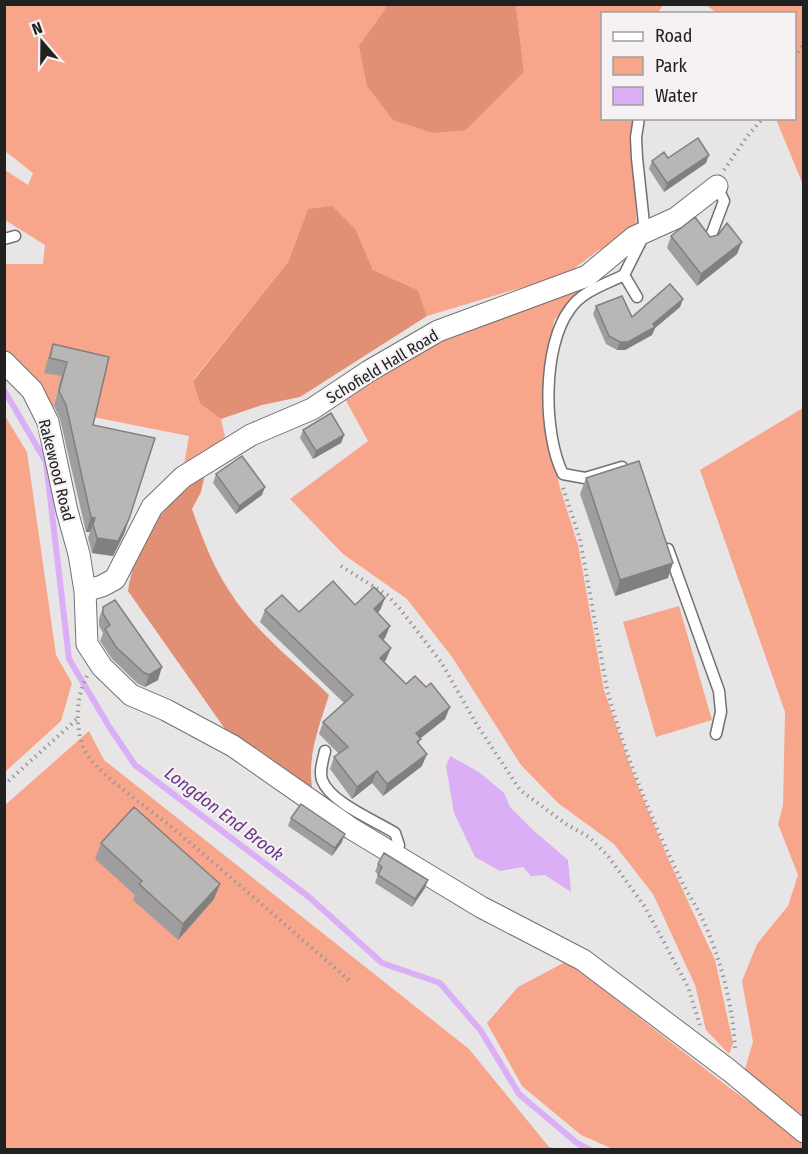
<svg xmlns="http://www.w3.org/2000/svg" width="808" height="1154" viewBox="0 0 808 1154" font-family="'Fira Sans Condensed',sans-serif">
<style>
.green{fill:#f7a68c}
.forest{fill:#e19076}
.water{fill:#daaff5}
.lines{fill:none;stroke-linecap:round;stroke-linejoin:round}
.stream{stroke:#daaff5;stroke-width:6}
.service-casing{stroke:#737071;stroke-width:13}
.minor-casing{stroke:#737071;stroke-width:23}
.path{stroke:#9a9798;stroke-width:4;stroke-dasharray:1.5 4.5;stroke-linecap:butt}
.service{stroke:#fff;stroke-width:10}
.minor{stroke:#fff;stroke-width:21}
.wall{fill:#9f9d9d}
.shaded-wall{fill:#827f7f}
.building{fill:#b9b6b6;stroke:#827f7f;stroke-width:1.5}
.labels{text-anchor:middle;stroke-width:4.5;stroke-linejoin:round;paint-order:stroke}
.street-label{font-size:16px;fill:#222122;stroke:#f6f2f3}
.water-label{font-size:18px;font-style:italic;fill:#693586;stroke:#f6f2f3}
</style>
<rect width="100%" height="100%" fill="#e8e5e6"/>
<path class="green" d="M 4,5 L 386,5 L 384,11 L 466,130 L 524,72 L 516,5 L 663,5 L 658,13 L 602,14 L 602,118 L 635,119 L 631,142 L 637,228 L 596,252 L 567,274 L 427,316 L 418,290 L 373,270 L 356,230 L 308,209 L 288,262 L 193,380 L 200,404 L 221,419 L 225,437 L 196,465 L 184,465 L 189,436 L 93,417 L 104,372 L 61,376 L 53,409 L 32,376 L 5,351 L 5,264 L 43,264 L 45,245 L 5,220 L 5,170 L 28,185 L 33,173 L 5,151 Z
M 706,5 L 803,5 L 803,185 L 776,119 L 794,118 L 794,14 L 717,13 Z
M 622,258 L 554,320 L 547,366 L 544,421 L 560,488 L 578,545 L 604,690 L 633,774 L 667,856 L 715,960 L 733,1043 L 729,1054 L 706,1030 L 695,985 L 653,894 L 614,844 L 558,803 L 521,765 L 452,657 L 407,599 L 343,554 L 290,499 L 368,441 L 344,397 L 438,338 Z
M 803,408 L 803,1117 L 745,1069 L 753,1042 L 742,981 L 757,944 L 788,906 L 798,875 L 778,824 L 783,805 L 785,712 L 700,470 Z
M 5,416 L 27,452 L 56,655 L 72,683 L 61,721 L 5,772 Z
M 679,606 L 712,720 L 656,737 L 623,622 Z
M 89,731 L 104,760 L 469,1049 L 549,1147 L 561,1149 L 5,1149 L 4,806 Z
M 567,961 L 727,1086 L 803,1141 L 803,1149 L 613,1149 L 581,1135 L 522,1086 L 487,1023 L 518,987 Z"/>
<path class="forest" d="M 386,5 L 516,5 L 524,72 L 466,130 L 433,133 L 393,120 L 367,86 L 359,46 L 384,11 Z
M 332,206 L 356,230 L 373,270 L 418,290 L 427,316 L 300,397 L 262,405 L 221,419 L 200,404 L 193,381 L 288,262 L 308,209 Z
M 205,474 L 201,492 L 192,509 C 202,537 212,564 228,589 C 253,630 295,662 329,695 C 319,727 306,758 313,792 L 225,729 L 128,591 C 137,535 162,508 205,474 Z"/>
<path class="water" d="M 450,756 L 479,772 L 504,793 L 510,807 L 534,831 L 568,860 L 571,892 L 545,875 L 531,876 L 523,867 L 500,871 L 475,857 L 454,813 L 446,766 Z"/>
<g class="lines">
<path class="stream" d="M 4,390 L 46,462 L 69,659 L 110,728 L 135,765 L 309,897 L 382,963 L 440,983 L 481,1031 L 519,1094 L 577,1143 L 590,1150"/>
<g class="service-casing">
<path id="service" d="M 4,239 L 15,236
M 709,241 L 724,201 L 717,186
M 637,297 L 624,275 L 645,233 L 637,158 L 636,137 L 639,118
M 622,467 L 585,478 L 563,474 C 543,434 542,346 570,309 C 582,291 606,284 624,275
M 668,549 L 719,691 L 721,712 L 716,734
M 325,751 C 323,760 319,771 322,780 C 331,803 374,820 395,833 L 399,845 L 397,854"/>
</g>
<g class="minor-casing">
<path id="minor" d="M 4,362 L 32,390 L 48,422 L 67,511 L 79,554 L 85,591 L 87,644 L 102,667 L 131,695 L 166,710 L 233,746 L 352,829 L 481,907 L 583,960 L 730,1071 L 804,1132
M 85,591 L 102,586 L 115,579 L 152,507 L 183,477 L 251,435 L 312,409 L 369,371 L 438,331 L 587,276 L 634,237 L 676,218 L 717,186"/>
</g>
<path class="path" d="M 794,57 L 804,44
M 724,170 L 749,134 L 763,118
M 563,488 L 580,539 L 607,689 C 624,753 651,818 680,878 C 686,891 695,904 702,918 C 720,956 734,1009 735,1051
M 341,566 L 387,595 L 400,609 L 441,662 L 477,725 L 520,790 L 566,824 L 589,837 L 608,856 L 645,907 L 688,987 L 700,1025
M 87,676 C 76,697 75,724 83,747 C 92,771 149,808 170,826 C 231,877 290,929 350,981
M 4,785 L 77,719"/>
<use href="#service" class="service"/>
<use href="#minor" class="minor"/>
</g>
<path class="wall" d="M 668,158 L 706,163 L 664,192 L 649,169 L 652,161 Z
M 671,236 L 710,237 L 737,254 L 697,286 L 667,248 Z
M 683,299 L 680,307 L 655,328 L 652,335 L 625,350 L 617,350 L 606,344 L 593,314 L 596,306 L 632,317 Z
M 53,344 L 109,357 L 93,425 L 129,519 L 124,534 L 113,556 L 92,553 L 88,538 L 90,532 L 86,532 L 60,419 L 54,406 L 61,376 L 44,373 L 48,358 Z
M 303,430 L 344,435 L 341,443 L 313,459 L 300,438 Z
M 216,474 L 262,495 L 236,514 L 213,483 Z
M 586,478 L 668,578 L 615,596 L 580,494 Z
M 385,598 L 380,610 L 378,613 L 385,638 L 383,640 L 386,660 L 384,662 L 406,684 L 445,719 L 420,738 L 419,744 L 422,766 L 383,796 L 372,783 L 352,799 L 330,769 L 334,757 L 339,754 L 319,734 L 323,722 L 344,703 L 260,622 L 265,610 L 299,612 L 355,605 Z
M 103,607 L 158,680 L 145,687 L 138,684 L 112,659 L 100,641 L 103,633 L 99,626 L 99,619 Z
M 291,818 L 342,842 L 332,856 L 288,826 Z
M 101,843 L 214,899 L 178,940 L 133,900 L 135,895 L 95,859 Z
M 378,864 L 425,888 L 412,907 L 375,883 L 378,874 L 375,872 Z"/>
<path class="shaded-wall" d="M 709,155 L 706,163 L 664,192 L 667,183 Z
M 742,242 L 737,254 L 697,286 L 701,274 Z
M 683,299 L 680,307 L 655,328 L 652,335 L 625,350 L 617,350 L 620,342 L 653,324 Z
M 344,435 L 341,443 L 313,459 L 316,451 Z
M 265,487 L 262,495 L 236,514 L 239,506 Z
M 91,517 L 95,518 L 90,532 L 86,532 Z
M 129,519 L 124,534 L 113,556 L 92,553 L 97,538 Z
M 673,563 L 668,578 L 615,596 L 620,580 Z
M 385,598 L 380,610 L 369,621 L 374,609 Z
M 390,626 L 385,638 L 374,648 L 379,636 Z
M 391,648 L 386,660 L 376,670 L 380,658 Z
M 162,667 L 158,680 L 145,687 L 149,675 Z
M 450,707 L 445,719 L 412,745 L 416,733 Z
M 427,754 L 422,766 L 383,796 L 387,784 Z
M 377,771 L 372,783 L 352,799 L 357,787 Z
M 345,834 L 342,842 L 332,856 L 335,848 Z
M 428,880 L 425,888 L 412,907 L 415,899 Z
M 220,884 L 214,899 L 178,940 L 183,924 Z"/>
<path class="building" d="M 698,138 L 709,155 L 667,183 L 652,161 L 664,152 L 668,158 Z
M 695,217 L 710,237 L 718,235 L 727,223 L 742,242 L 701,274 L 671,236 Z
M 670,284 L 683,299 L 653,324 L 655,327 L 628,342 L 620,342 L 609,336 L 596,306 L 622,296 L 632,317 Z
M 53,344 L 109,357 L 93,425 L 155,438 L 129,519 L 118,541 L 97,538 L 93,524 L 95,518 L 91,517 L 66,405 L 59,391 L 67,362 L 50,358 Z
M 331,413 L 344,435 L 316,451 L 303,430 Z
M 242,456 L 265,487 L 239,506 L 216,474 Z
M 639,461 L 673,563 L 620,580 L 586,478 Z
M 333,581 L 355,605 L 374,587 L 385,598 L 374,609 L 390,626 L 379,636 L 391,648 L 380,658 L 406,684 L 415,676 L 426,687 L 431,683 L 450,707 L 416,733 L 421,739 L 417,742 L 427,754 L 387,784 L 377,771 L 357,787 L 334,757 L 348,747 L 323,722 L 353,695 L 265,610 L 282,595 L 299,612 Z
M 115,600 L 162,667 L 149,675 L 143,672 L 116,647 L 105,629 L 110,625 L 103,614 L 103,607 Z
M 301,804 L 345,834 L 335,848 L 291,818 Z
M 134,807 L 220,884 L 183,924 L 139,884 L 142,881 L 101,843 Z
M 384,853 L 428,880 L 415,899 L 378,875 L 382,867 L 378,864 Z"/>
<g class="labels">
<g class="street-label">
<text transform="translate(382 366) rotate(-31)" y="6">Schofield Hall Road</text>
<text transform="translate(57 470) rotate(76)" y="6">Rakewood Road</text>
</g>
<g class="water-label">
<text transform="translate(224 814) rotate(37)" y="6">Longdon End Brook</text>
</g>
</g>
<rect width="808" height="1154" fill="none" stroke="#222122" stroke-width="12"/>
<rect x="601" y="12" width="195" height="108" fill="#f6f2f3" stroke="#a19e9f" stroke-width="1.5"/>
<rect x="613" y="32" width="30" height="9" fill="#ffffff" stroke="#a19e9f" stroke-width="1.5"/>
<text x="655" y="42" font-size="18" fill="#222122">Road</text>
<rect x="613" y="57" width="30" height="18" fill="#f7a68c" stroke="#a19e9f" stroke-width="1.5"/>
<text x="655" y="72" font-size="18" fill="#222122">Park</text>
<rect x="613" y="87" width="30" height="18" fill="#daaff5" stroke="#a19e9f" stroke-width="1.5"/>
<text x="655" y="102" font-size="18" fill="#222122">Water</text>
<g transform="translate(42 42) rotate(340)" stroke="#f6f2f3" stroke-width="4.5" paint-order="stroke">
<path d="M0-4.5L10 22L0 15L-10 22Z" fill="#222122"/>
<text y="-9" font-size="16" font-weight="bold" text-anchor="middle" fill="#222122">N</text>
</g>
</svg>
